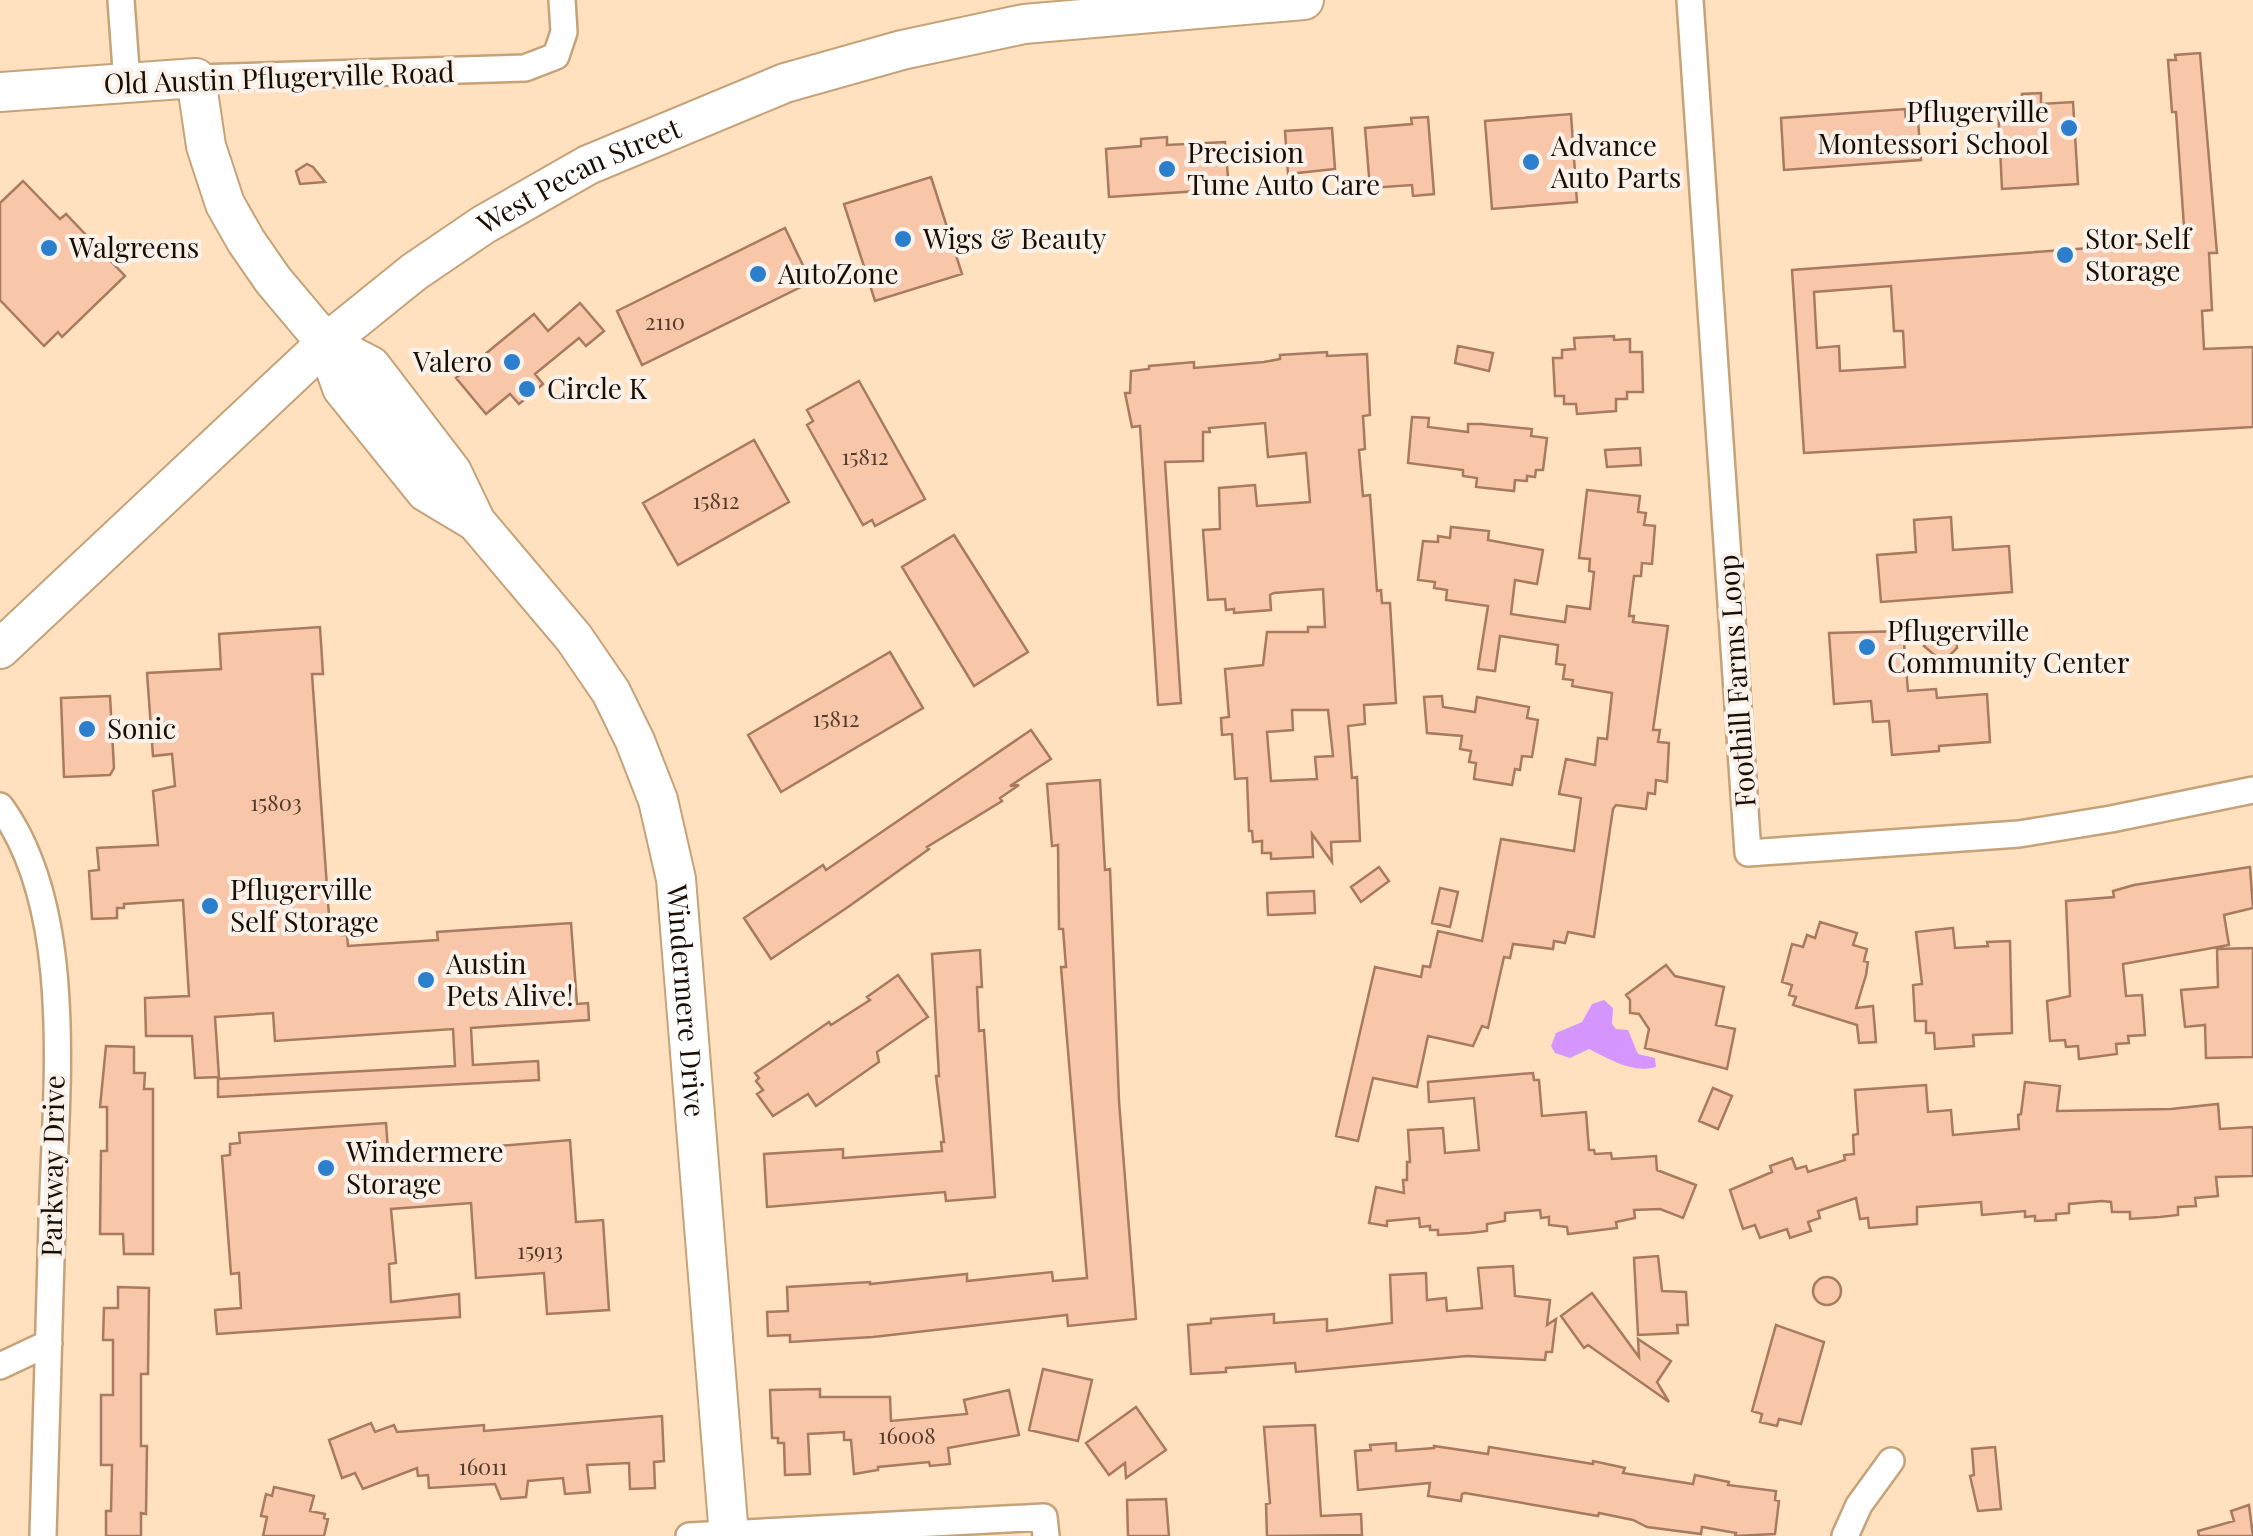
<svg xmlns="http://www.w3.org/2000/svg" width="2253" height="1536" viewBox="0 0 2253 1536" font-family="'Playfair Display',serif">
<style>
.water{fill:#d597ff}
.building{fill:#f8c6a9;stroke:#a87a5f;stroke-width:2.5;fill-rule:evenodd}
.lines{fill:none;stroke-linecap:round;stroke-linejoin:round}
.street-casing{stroke:#c6a279;stroke-width:30}
.secondary-casing{stroke:#c6a279;stroke-width:42}
.street{stroke:#fff;stroke-width:25}
.secondary{stroke:#fff;stroke-width:38}
.poi-dot{fill:#2b7fcd;stroke:#faf2ea;stroke-width:4}
.labels{text-anchor:middle;stroke-width:8;stroke-linejoin:round;paint-order:stroke}
.number-label{font-size:22px;fill:#523b2b}
.street-label{font-size:28px;fill:#1a0d01;stroke:#faf2ea}
.poi-label{font-size:28px;fill:#1a0d01;stroke:#faf2ea;text-anchor:start}
</style>
<rect width="100%" height="100%" fill="#ffe1bf"/>
<path class="water" d="M 1604,1000 L 1613,1008 L 1612,1024 L 1616,1029 L 1628,1030 L 1638,1054 L 1655,1058 L 1656,1067 C 1633,1074 1609,1059 1589,1049 L 1570,1058 L 1555,1053 L 1551,1046 L 1556,1033 L 1582,1022 L 1592,1004 Z"/>
<path class="building" d="M 2200,53 L 2217,253 L 2209,253 L 2212,310 L 2202,311 L 2204,349 L 2253,347 L 2253,427 L 1804,453 L 1792,270 L 2185,241 L 2176,112 L 2172,112 L 2168,60 L 2176,60 L 2175,55 ZM 1891,286 L 1894,331 L 1903,331 L 1905,367 L 1840,371 L 1839,346 L 1817,348 L 1814,292 Z
M 2041,93 L 2041,104 L 2073,102 L 2078,184 L 2002,189 L 1998,107 L 2022,105 L 2022,94 Z
M 1905,109 L 1906,121 L 1918,120 L 1921,160 L 1784,170 L 1781,118 Z
M 1571,114 L 1577,202 L 1492,209 L 1485,121 Z
M 1428,117 L 1434,194 L 1413,196 L 1412,185 L 1370,188 L 1365,128 L 1412,124 L 1411,118 Z
M 1332,128 L 1335,169 L 1288,174 L 1285,131 Z
M 1167,137 L 1167,145 L 1225,142 L 1229,189 L 1109,197 L 1106,149 L 1141,146 L 1141,139 Z
M 307,164 L 313,167 L 325,182 L 300,184 L 296,171 Z
M 931,177 L 962,274 L 875,301 L 844,204 Z
M 23,181 L 60,219 L 66,214 L 125,276 L 62,337 L 58,332 L 44,346 L 0,300 L 0,203 Z
M 785,228 L 811,282 L 642,365 L 617,311 Z
M 580,303 L 604,331 L 586,346 L 579,338 L 535,374 L 543,384 L 519,404 L 510,394 L 486,414 L 456,378 L 534,314 L 548,331 Z
M 1614,336 L 1614,340 L 1630,339 L 1630,352 L 1642,352 L 1643,392 L 1627,392 L 1627,399 L 1616,399 L 1616,411 L 1577,414 L 1576,404 L 1564,404 L 1564,396 L 1555,396 L 1553,358 L 1562,358 L 1562,350 L 1575,349 L 1574,338 Z
M 1458,346 L 1493,353 L 1489,371 L 1455,363 Z
M 1327,352 L 1327,356 L 1367,354 L 1370,415 L 1363,416 L 1365,449 L 1359,450 L 1363,496 L 1370,495 L 1377,591 L 1381,590 L 1382,603 L 1390,603 L 1396,703 L 1364,705 L 1365,724 L 1348,726 L 1352,778 L 1357,777 L 1360,841 L 1331,842 L 1332,862 L 1312,834 L 1313,857 L 1271,859 L 1271,853 L 1262,853 L 1262,841 L 1253,842 L 1252,831 L 1249,831 L 1247,778 L 1235,779 L 1232,734 L 1222,735 L 1221,718 L 1229,717 L 1225,669 L 1263,665 L 1267,632 L 1308,632 L 1308,627 L 1325,627 L 1323,589 L 1274,593 L 1270,595 L 1271,610 L 1234,613 L 1234,609 L 1226,610 L 1225,599 L 1208,600 L 1203,530 L 1220,529 L 1219,488 L 1255,485 L 1257,506 L 1310,502 L 1306,453 L 1268,457 L 1265,423 L 1209,428 L 1210,432 L 1203,432 L 1203,461 L 1165,462 L 1181,703 L 1158,705 L 1140,426 L 1132,427 L 1125,393 L 1130,393 L 1131,371 L 1149,369 L 1149,366 L 1194,362 L 1194,368 L 1264,362 L 1280,359 L 1280,355 ZM 1292,710 L 1328,710 L 1333,756 L 1315,757 L 1317,779 L 1271,781 L 1267,732 L 1293,730 Z
M 859,381 L 925,499 L 875,526 L 872,520 L 863,525 L 807,425 L 813,421 L 807,410 Z
M 1412,417 L 1429,418 L 1428,427 L 1468,432 L 1468,424 L 1481,424 L 1532,429 L 1531,436 L 1547,438 L 1543,470 L 1536,470 L 1535,477 L 1527,476 L 1527,481 L 1515,480 L 1514,491 L 1476,487 L 1477,478 L 1463,476 L 1463,470 L 1408,463 Z
M 754,440 L 789,502 L 678,565 L 643,503 Z
M 1640,448 L 1641,465 L 1607,467 L 1605,450 Z
M 1587,490 L 1640,496 L 1638,512 L 1646,513 L 1644,525 L 1655,526 L 1652,564 L 1642,563 L 1641,576 L 1634,576 L 1629,616 L 1634,616 L 1633,622 L 1668,626 L 1653,730 L 1660,730 L 1658,742 L 1669,743 L 1667,782 L 1656,780 L 1655,794 L 1648,793 L 1646,809 L 1616,805 L 1613,809 L 1594,937 L 1568,932 L 1565,943 L 1554,941 L 1553,949 L 1513,944 L 1510,958 L 1504,957 L 1488,1028 L 1482,1026 L 1473,1046 L 1428,1036 L 1417,1087 L 1373,1078 L 1358,1141 L 1336,1136 L 1375,967 L 1421,977 L 1423,966 L 1430,967 L 1438,931 L 1482,941 L 1501,839 L 1574,851 L 1581,798 L 1559,794 L 1566,759 L 1595,765 L 1598,738 L 1607,739 L 1612,693 L 1572,686 L 1573,680 L 1563,679 L 1565,665 L 1556,664 L 1558,645 L 1500,636 L 1495,671 L 1478,669 L 1488,606 L 1446,600 L 1447,590 L 1434,588 L 1435,582 L 1418,580 L 1423,541 L 1438,542 L 1438,536 L 1450,538 L 1451,527 L 1489,531 L 1488,540 L 1543,550 L 1537,584 L 1515,580 L 1511,614 L 1565,622 L 1567,606 L 1590,609 L 1594,572 L 1589,571 L 1590,559 L 1579,558 Z
M 1951,517 L 1953,550 L 2009,546 L 2012,592 L 1881,602 L 1877,555 L 1916,552 L 1914,520 Z
M 954,535 L 1028,652 L 974,686 L 902,567 Z
M 320,627 L 323,674 L 312,674 L 330,930 L 340,930 L 341,935 L 347,935 L 348,946 L 438,940 L 437,932 L 571,923 L 577,1004 L 588,1003 L 589,1020 L 471,1028 L 473,1065 L 538,1061 L 539,1080 L 218,1097 L 218,1079 L 455,1066 L 453,1029 L 275,1041 L 273,1013 L 215,1017 L 219,1077 L 195,1078 L 192,1036 L 146,1036 L 145,998 L 189,996 L 183,900 L 124,904 L 124,908 L 117,908 L 117,918 L 92,919 L 89,871 L 99,870 L 97,848 L 158,845 L 153,791 L 175,786 L 172,754 L 153,756 L 147,673 L 221,669 L 219,634 Z
M 1936,630 L 1947,630 L 1956,638 L 1957,648 L 1948,657 L 1938,658 L 1924,646 Z
M 1903,631 L 1908,691 L 1936,689 L 1937,698 L 1987,694 L 1990,742 L 1939,746 L 1939,751 L 1892,755 L 1889,721 L 1873,722 L 1871,701 L 1834,704 L 1829,633 Z
M 890,652 L 923,708 L 781,792 L 748,735 Z
M 110,696 L 114,768 L 110,775 L 64,777 L 61,698 Z
M 1442,696 L 1443,707 L 1475,712 L 1477,697 L 1529,707 L 1527,718 L 1538,720 L 1532,757 L 1522,756 L 1520,770 L 1515,769 L 1512,785 L 1474,779 L 1476,763 L 1469,762 L 1471,751 L 1460,749 L 1462,736 L 1427,733 L 1424,697 Z
M 1031,730 L 1051,759 L 1010,786 L 1019,785 L 1000,798 L 1002,801 L 927,847 L 929,849 L 848,907 L 771,959 L 744,918 L 823,865 L 826,870 Z
M 1100,780 L 1105,870 L 1110,869 L 1119,1101 L 1136,1319 L 1068,1326 L 1067,1315 L 873,1337 L 790,1342 L 790,1335 L 768,1336 L 767,1312 L 788,1311 L 787,1287 L 870,1282 L 870,1284 L 967,1274 L 967,1281 L 1052,1272 L 1053,1281 L 1087,1278 L 1061,967 L 1066,967 L 1063,929 L 1059,929 L 1058,845 L 1052,846 L 1047,784 Z
M 1379,867 L 1389,881 L 1361,902 L 1351,887 Z
M 2250,867 L 2253,908 L 2224,915 L 2229,945 L 2123,964 L 2126,996 L 2142,995 L 2145,1035 L 2128,1036 L 2129,1043 L 2116,1044 L 2117,1054 L 2079,1059 L 2078,1046 L 2066,1047 L 2065,1040 L 2050,1041 L 2047,1001 L 2070,996 L 2066,901 L 2114,897 L 2113,891 L 2134,885 Z
M 1440,888 L 1458,892 L 1450,927 L 1432,923 Z
M 1314,891 L 1315,913 L 1268,915 L 1267,893 Z
M 1820,922 L 1857,933 L 1853,945 L 1867,949 L 1864,961 L 1868,962 L 1866,975 L 1856,1008 L 1873,1006 L 1876,1042 L 1859,1043 L 1857,1025 L 1793,1005 L 1796,997 L 1789,995 L 1792,985 L 1782,982 L 1792,944 L 1803,947 L 1807,935 L 1815,938 Z
M 1953,928 L 1955,948 L 1988,946 L 1987,942 L 2010,941 L 2012,1033 L 1973,1035 L 1974,1046 L 1935,1049 L 1934,1033 L 1926,1033 L 1926,1021 L 1915,1021 L 1913,985 L 1922,984 L 1916,932 Z
M 2253,948 L 2253,1057 L 2206,1058 L 2205,1025 L 2185,1027 L 2181,990 L 2218,987 L 2217,949 Z
M 980,950 L 982,987 L 977,987 L 979,1031 L 984,1030 L 995,1197 L 946,1201 L 945,1192 L 767,1207 L 764,1154 L 843,1149 L 843,1158 L 942,1151 L 941,1142 L 944,1142 L 936,1076 L 939,1076 L 932,954 Z
M 1666,965 L 1675,976 L 1724,987 L 1716,1025 L 1735,1029 L 1727,1069 L 1645,1048 L 1649,1029 L 1639,1014 L 1630,1013 L 1630,1000 L 1626,995 Z
M 898,975 L 928,1017 L 877,1052 L 879,1062 L 816,1106 L 808,1094 L 773,1116 L 757,1094 L 763,1090 L 756,1081 L 759,1078 L 755,1073 L 829,1022 L 831,1025 L 870,1000 L 867,997 Z
M 106,1046 L 134,1047 L 134,1073 L 145,1073 L 144,1089 L 153,1089 L 153,1254 L 124,1254 L 123,1234 L 100,1234 L 101,1151 L 107,1151 L 107,1107 L 100,1107 Z
M 1533,1073 L 1534,1080 L 1539,1080 L 1542,1116 L 1586,1112 L 1589,1150 L 1594,1150 L 1595,1154 L 1611,1153 L 1612,1159 L 1656,1156 L 1657,1170 L 1696,1185 L 1683,1218 L 1660,1209 L 1634,1210 L 1635,1218 L 1616,1222 L 1617,1228 L 1568,1234 L 1567,1227 L 1549,1225 L 1549,1217 L 1541,1218 L 1540,1210 L 1505,1213 L 1505,1221 L 1487,1224 L 1487,1231 L 1470,1233 L 1438,1235 L 1438,1230 L 1430,1230 L 1430,1226 L 1420,1227 L 1419,1218 L 1387,1221 L 1387,1226 L 1369,1223 L 1376,1187 L 1404,1193 L 1403,1180 L 1407,1180 L 1407,1162 L 1410,1162 L 1408,1130 L 1443,1128 L 1445,1153 L 1479,1150 L 1474,1098 L 1429,1102 L 1428,1082 Z
M 2025,1082 L 2060,1086 L 2057,1111 L 2171,1109 L 2218,1104 L 2220,1129 L 2253,1127 L 2253,1176 L 2216,1177 L 2218,1196 L 2195,1198 L 2196,1206 L 2178,1207 L 2178,1215 L 2160,1217 L 2130,1219 L 2130,1212 L 2112,1212 L 2111,1202 L 2102,1201 L 2069,1204 L 2069,1213 L 2056,1214 L 2056,1220 L 2035,1221 L 2035,1216 L 2025,1217 L 2025,1211 L 1982,1215 L 1981,1202 L 1917,1207 L 1917,1224 L 1869,1228 L 1868,1218 L 1860,1219 L 1856,1198 L 1818,1211 L 1820,1218 L 1808,1222 L 1811,1231 L 1790,1238 L 1787,1229 L 1760,1238 L 1755,1225 L 1743,1229 L 1730,1190 L 1772,1172 L 1770,1166 L 1792,1158 L 1796,1169 L 1806,1166 L 1808,1172 L 1845,1160 L 1844,1155 L 1854,1154 L 1853,1135 L 1858,1134 L 1855,1090 L 1926,1085 L 1928,1112 L 1951,1110 L 1953,1135 L 2019,1129 L 2018,1115 L 2021,1114 Z
M 1713,1088 L 1732,1096 L 1718,1129 L 1699,1121 Z
M 386,1123 L 388,1151 L 439,1147 L 439,1151 L 570,1140 L 576,1222 L 603,1220 L 609,1310 L 547,1314 L 544,1273 L 476,1278 L 471,1203 L 391,1209 L 396,1263 L 389,1264 L 391,1302 L 459,1294 L 460,1317 L 217,1334 L 215,1310 L 241,1308 L 239,1273 L 231,1274 L 222,1156 L 230,1155 L 230,1144 L 240,1143 L 239,1133 Z
M 1658,1256 L 1662,1291 L 1686,1292 L 1688,1325 L 1677,1325 L 1678,1333 L 1638,1335 L 1634,1258 Z
M 1513,1266 L 1515,1296 L 1550,1300 L 1547,1325 L 1556,1319 L 1552,1352 L 1546,1352 L 1545,1360 L 1467,1356 L 1296,1372 L 1295,1363 L 1226,1368 L 1226,1372 L 1191,1374 L 1188,1325 L 1211,1323 L 1211,1319 L 1274,1314 L 1274,1323 L 1327,1319 L 1327,1331 L 1392,1323 L 1390,1275 L 1426,1273 L 1427,1300 L 1446,1298 L 1447,1311 L 1482,1308 L 1478,1268 Z
M1813 1291a14 14 0 1 1 28 0a14 14 0 1 1-28 0Z
M 118,1287 L 149,1288 L 148,1374 L 141,1374 L 141,1446 L 147,1446 L 146,1514 L 141,1513 L 141,1536 L 106,1536 L 106,1511 L 111,1511 L 112,1465 L 101,1465 L 101,1395 L 113,1395 L 113,1340 L 103,1340 L 104,1308 L 118,1308 Z
M 1592,1293 L 1639,1357 L 1638,1339 L 1671,1361 L 1657,1382 L 1669,1402 L 1588,1345 L 1584,1348 L 1561,1316 Z
M 1776,1325 L 1824,1342 L 1801,1424 L 1779,1419 L 1777,1426 L 1760,1422 L 1762,1414 L 1752,1411 Z
M 1043,1369 L 1092,1380 L 1078,1441 L 1029,1430 Z
M 820,1389 L 820,1397 L 890,1397 L 891,1421 L 967,1414 L 964,1400 L 1009,1390 L 1019,1435 L 948,1448 L 950,1464 L 930,1466 L 929,1462 L 878,1467 L 878,1470 L 854,1474 L 851,1440 L 844,1440 L 844,1432 L 808,1434 L 810,1474 L 785,1475 L 784,1443 L 778,1443 L 778,1438 L 772,1438 L 770,1390 Z
M 1136,1407 L 1166,1450 L 1126,1478 L 1125,1463 L 1109,1475 L 1086,1443 Z
M 662,1416 L 664,1461 L 654,1462 L 655,1488 L 630,1489 L 629,1463 L 587,1465 L 590,1492 L 565,1494 L 563,1478 L 528,1481 L 526,1497 L 501,1499 L 495,1484 L 429,1488 L 428,1475 L 418,1476 L 417,1468 L 363,1489 L 355,1473 L 342,1478 L 329,1440 L 371,1423 L 375,1432 L 394,1425 L 397,1432 L 484,1425 L 484,1431 Z
M 1315,1425 L 1321,1516 L 1361,1514 L 1362,1535 L 1267,1536 L 1266,1504 L 1270,1503 L 1264,1427 Z
M 1396,1443 L 1396,1451 L 1434,1448 L 1434,1446 L 1488,1454 L 1489,1447 L 1593,1464 L 1593,1461 L 1625,1468 L 1623,1473 L 1693,1484 L 1695,1475 L 1729,1482 L 1728,1485 L 1776,1491 L 1775,1500 L 1779,1501 L 1775,1534 L 1735,1536 L 1736,1533 L 1702,1527 L 1701,1534 L 1647,1527 L 1633,1520 L 1599,1513 L 1598,1516 L 1465,1493 L 1462,1494 L 1461,1501 L 1428,1496 L 1430,1483 L 1358,1490 L 1355,1451 L 1371,1450 L 1370,1445 Z
M 1995,1447 L 2001,1509 L 1978,1511 L 1970,1476 L 1974,1475 L 1972,1449 Z
M 274,1487 L 314,1496 L 310,1511 L 325,1514 L 324,1518 L 328,1519 L 324,1536 L 263,1536 L 267,1517 L 261,1516 L 266,1494 L 272,1496 Z
M 1166,1499 L 1169,1536 L 1128,1536 L 1127,1500 Z
M 2249,1505 L 2253,1536 L 2199,1536 L 2198,1531 L 2234,1521 L 2231,1511 Z"/>
<g class="lines">
<g class="street-casing">
<path id="street" d="M 121,0 L 127,83
M 1690,0 L 1748,853 L 2019,834 L 2111,819 L 2253,790
M 196,78 L 525,68 L 556,56 L 564,32 L 562,0
M 0,806 C 78,912 55,1097 52,1223 C 49,1327 46,1432 43,1536
M 0,1366 L 49,1343
M 689,1536 L 1044,1517 L 1046,1536
M 1845,1536 L 1859,1505 L 1891,1461"/>
</g>
<g class="secondary-casing">
<g id="secondary">
<path d="M 0,92 L 196,78 L 206,146 L 225,204 L 246,241 L 273,280 L 326,343 L 342,388 L 426,492 L 476,522"/>
<path id="s1" d="M 326,343 L 371,366 L 452,472 L 476,522 L 574,638 L 611,692 L 635,741 L 658,800 L 676,879 L 729,1536"/>
<path id="s2" d="M 0,649 L 326,343 L 414,272 L 483,225 L 588,165 L 785,83 L 902,50 L 1024,24 L 1304,0"/>
</g>
</g>
<use href="#street" class="street"/>
<use href="#secondary" class="secondary"/>
</g>
<g class="poi-dot">
<circle cx="2069" cy="128" r="10"/>
<circle cx="1531" cy="162" r="10"/>
<circle cx="1167" cy="169" r="10"/>
<circle cx="903" cy="239" r="10"/>
<circle cx="49" cy="248" r="10"/>
<circle cx="2065" cy="255" r="10"/>
<circle cx="758" cy="274" r="10"/>
<circle cx="512" cy="362" r="10"/>
<circle cx="527" cy="389" r="10"/>
<circle cx="1867" cy="647" r="10"/>
<circle cx="87" cy="729" r="10"/>
<circle cx="210" cy="906" r="10"/>
<circle cx="426" cy="980" r="10"/>
<circle cx="326" cy="1168" r="10"/>
</g>
<g class="labels">
<g class="number-label">
<text x="665" y="330">2110</text>
<text x="865" y="465">15812</text>
<text x="716" y="509">15812</text>
<text x="836" y="727">15812</text>
<text x="276" y="811">15803</text>
<text x="540" y="1259">15913</text>
<text x="907" y="1444">16008</text>
<text x="483" y="1475">16011</text>
</g>
<g class="street-label">
<text transform="translate(279 78) rotate(-2)" y="10">Old Austin Pflugerville Road</text>
<text dy="10" stroke="none"><textPath href="#s2" startOffset="752">West Pecan Street</textPath></text>
<text transform="translate(1737 681) rotate(-94)" y="10">Foothill Farms Loop</text>
<text dy="10" stroke="none"><textPath href="#s1" startOffset="778">Windermere Drive</textPath></text>
<text transform="translate(53 1166) rotate(-89)" y="10">Parkway Drive</text>
</g>
<g class="poi-label">
<text x="2049" y="122" text-anchor="end">Pflugerville<tspan x="2049" dy="32">Montessori School</tspan></text>
<text x="1551" y="156">Advance<tspan x="1551" dy="32">Auto Parts</tspan></text>
<text x="1187" y="163">Precision<tspan x="1187" dy="32">Tune Auto Care</tspan></text>
<text x="923" y="249">Wigs &amp; Beauty</text>
<text x="2085" y="249">Stor Self<tspan x="2085" dy="32">Storage</tspan></text>
<text x="69" y="258">Walgreens</text>
<text x="778" y="284">AutoZone</text>
<text x="492" y="372" text-anchor="end">Valero</text>
<text x="547" y="399">Circle K</text>
<text x="1887" y="641">Pflugerville<tspan x="1887" dy="32">Community Center</tspan></text>
<text x="107" y="739">Sonic</text>
<text x="230" y="900">Pflugerville<tspan x="230" dy="32">Self Storage</tspan></text>
<text x="446" y="974">Austin<tspan x="446" dy="32">Pets Alive!</tspan></text>
<text x="346" y="1162">Windermere<tspan x="346" dy="32">Storage</tspan></text>
</g>
</g>
</svg>
